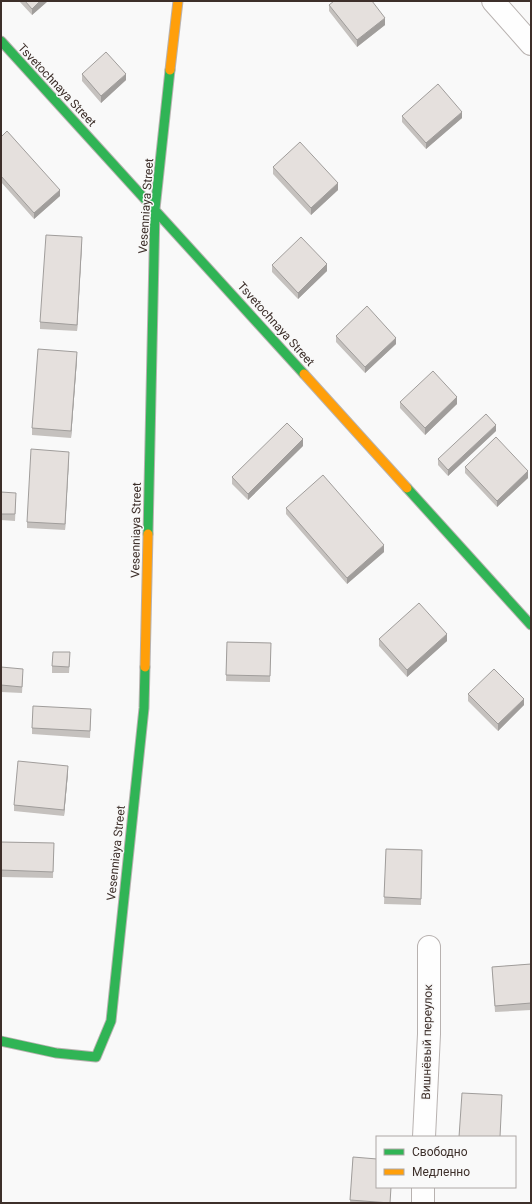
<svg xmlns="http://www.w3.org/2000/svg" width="532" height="1204" viewBox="0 0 532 1204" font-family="Roboto,sans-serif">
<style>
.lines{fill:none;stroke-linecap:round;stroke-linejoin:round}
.street-casing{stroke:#b8b2b0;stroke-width:24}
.fast-casing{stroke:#b8b2b0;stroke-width:11}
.slow-casing{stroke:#b8b2b0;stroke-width:11}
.street{stroke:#fefefe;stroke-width:22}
.fast{stroke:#30b455;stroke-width:9}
.slow{stroke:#ff9f0a;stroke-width:9}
.wall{fill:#c5c1be}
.shaded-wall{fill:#a09d9b}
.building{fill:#e5e0dd;stroke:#a09d9b}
.labels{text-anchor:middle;stroke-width:3;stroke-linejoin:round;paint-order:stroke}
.street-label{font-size:12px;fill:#3d2f2a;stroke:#f9f9f9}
</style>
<rect width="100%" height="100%" fill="#f9f9f9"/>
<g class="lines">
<g class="street-casing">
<path id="street" d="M 493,1 L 531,44
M 424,1137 L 429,1034 L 429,947
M 423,1187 L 423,1203"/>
</g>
<g class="fast-casing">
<path id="fast" d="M 1,41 L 304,374
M 407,488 L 531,625
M 148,534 L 155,209 L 170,70
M 1,1041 L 56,1053 L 96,1057 L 111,1021 L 144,708 L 145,667"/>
</g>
<g class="slow-casing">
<path id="slow" d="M 170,70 L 178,1
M 304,374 L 407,488
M 145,667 L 148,534"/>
</g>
<use href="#street" class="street"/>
<use href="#fast" class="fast"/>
<use href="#slow" class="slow"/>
</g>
<path class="wall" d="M 19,1 L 48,1 L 32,15 Z
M 530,1 L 531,1 L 531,7 L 530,6 Z
M 329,5 L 385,25 L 357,47 L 329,11 Z
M 82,74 L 126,80 L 101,103 L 82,81 Z
M 402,116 L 462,118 L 426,149 L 402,122 Z
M 1,137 L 60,196 L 34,219 L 1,182 Z
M 273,167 L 338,190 L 311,215 L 273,174 Z
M 82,244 L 77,331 L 40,329 L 40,322 Z
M 272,265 L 327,271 L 298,299 L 272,272 Z
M 336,336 L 396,344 L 365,373 L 336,342 Z
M 77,359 L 71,438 L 32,435 L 32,428 Z
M 400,402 L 457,404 L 425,435 L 400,408 Z
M 496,431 L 448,476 L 438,465 L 438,459 Z
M 303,446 L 248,500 L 232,484 L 232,477 Z
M 69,458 L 65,530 L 27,528 L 27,522 Z
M 465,467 L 528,478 L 497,507 L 465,473 Z
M 1,492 L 16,499 L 15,521 L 1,520 Z
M 286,508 L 384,552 L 347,584 L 286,514 Z
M 379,639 L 447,641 L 407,677 L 379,646 Z
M 227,642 L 271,643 L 270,682 L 226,681 Z
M 70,659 L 69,673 L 52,673 L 52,666 Z
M 1,667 L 23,675 L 22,693 L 1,692 Z
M 468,694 L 524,705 L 498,731 L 468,701 Z
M 91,716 L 90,738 L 32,734 L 32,728 Z
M 68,773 L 64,816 L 14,811 L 14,805 Z
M 1,842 L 54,843 L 53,878 L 1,877 Z
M 386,849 L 422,850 L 421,905 L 384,904 Z
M 531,964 L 531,1010 L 495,1012 L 492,967 Z
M 353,1157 L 390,1203 L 350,1203 Z"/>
<path class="shaded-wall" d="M 40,1 L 48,1 L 32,15 L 32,9 Z
M 385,18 L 385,25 L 357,47 L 357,40 Z
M 126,74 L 126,80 L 101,103 L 101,96 Z
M 462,112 L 462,118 L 426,149 L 426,143 Z
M 338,183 L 338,190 L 311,215 L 311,208 Z
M 60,190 L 60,196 L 34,219 L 34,213 Z
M 82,237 L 82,244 L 77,331 L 77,325 Z
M 327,264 L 327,271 L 298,299 L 298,293 Z
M 396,338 L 396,344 L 365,373 L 365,367 Z
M 77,352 L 77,359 L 71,438 L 71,431 Z
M 457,397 L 457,404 L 425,435 L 425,428 Z
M 496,425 L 496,431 L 448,476 L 448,470 Z
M 303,439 L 303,446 L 248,500 L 248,494 Z
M 69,452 L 69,458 L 65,530 L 65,524 Z
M 528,471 L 528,478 L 497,507 L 497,501 Z
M 384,545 L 384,552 L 347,584 L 347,578 Z
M 447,634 L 447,641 L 407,677 L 407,670 Z
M 524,699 L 524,705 L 498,731 L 498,724 Z
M 68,766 L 68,773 L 64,816 L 64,810 Z"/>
<path class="building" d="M 25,1 L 40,1 L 32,9 Z
M 334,1 L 372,1 L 385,18 L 357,40 L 329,5 Z
M 106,52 L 126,74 L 101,96 L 82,74 Z
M 438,84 L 462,112 L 426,143 L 402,116 Z
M 7,131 L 60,190 L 34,213 L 1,176 L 1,137 Z
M 300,142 L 338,183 L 311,208 L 273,167 Z
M 46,235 L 82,237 L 77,325 L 40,322 Z
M 301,237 L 327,264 L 298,293 L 272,265 Z
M 367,306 L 396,338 L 365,367 L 336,336 Z
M 38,349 L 77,352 L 71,431 L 32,428 Z
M 433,371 L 457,397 L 425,428 L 400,402 Z
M 486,414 L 496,425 L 448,470 L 438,459 Z
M 287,423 L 303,439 L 248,494 L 232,477 Z
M 496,437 L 528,471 L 497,501 L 465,467 Z
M 31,449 L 69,452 L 65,524 L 27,522 Z
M 323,475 L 384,545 L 347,578 L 286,508 Z
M 1,492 L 16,493 L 15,514 L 1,514 Z
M 419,603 L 447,634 L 407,670 L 379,639 Z
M 227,642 L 271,643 L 270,676 L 226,675 Z
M 53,652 L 70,652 L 69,667 L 52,666 Z
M 1,667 L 23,669 L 22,687 L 1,685 Z
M 494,669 L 524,699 L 498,724 L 468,694 Z
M 33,706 L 91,709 L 90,731 L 32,728 Z
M 18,761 L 68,766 L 64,810 L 14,805 Z
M 1,842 L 54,843 L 53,872 L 1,870 Z
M 386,849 L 422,850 L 421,899 L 384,897 Z
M 531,964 L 531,1003 L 495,1006 L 492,967 Z
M 462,1093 L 502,1095 L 500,1137 L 459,1137 Z
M 353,1157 L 377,1159 L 377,1187 L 391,1187 L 390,1203 L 350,1200 Z"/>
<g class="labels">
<g class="street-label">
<text transform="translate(57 85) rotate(47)" y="4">Tsvetochnaya Street</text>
<text transform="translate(146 206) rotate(-86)" y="4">Vesenniaya Street</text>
<text transform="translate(276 324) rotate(48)" y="4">Tsvetochnaya Street</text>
<text transform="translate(136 530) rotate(-89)" y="4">Vesenniaya Street</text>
<text transform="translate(116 853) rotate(-84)" y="4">Vesenniaya Street</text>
<text transform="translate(427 1042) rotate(-89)" y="4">Вишнёвый переулок</text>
</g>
</g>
<rect width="532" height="1204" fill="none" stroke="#3d2f2a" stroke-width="4"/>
<rect x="376" y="1136" width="140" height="52" fill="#f9f9f9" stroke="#aea8a6"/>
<rect x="384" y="1149" width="20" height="6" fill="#30b455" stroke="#aea8a6"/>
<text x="412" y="1156" font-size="12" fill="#3d2f2a">Свободно</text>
<rect x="384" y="1169" width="20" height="6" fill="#ff9f0a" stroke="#aea8a6"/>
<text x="412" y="1176" font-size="12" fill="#3d2f2a">Медленно</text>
</svg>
